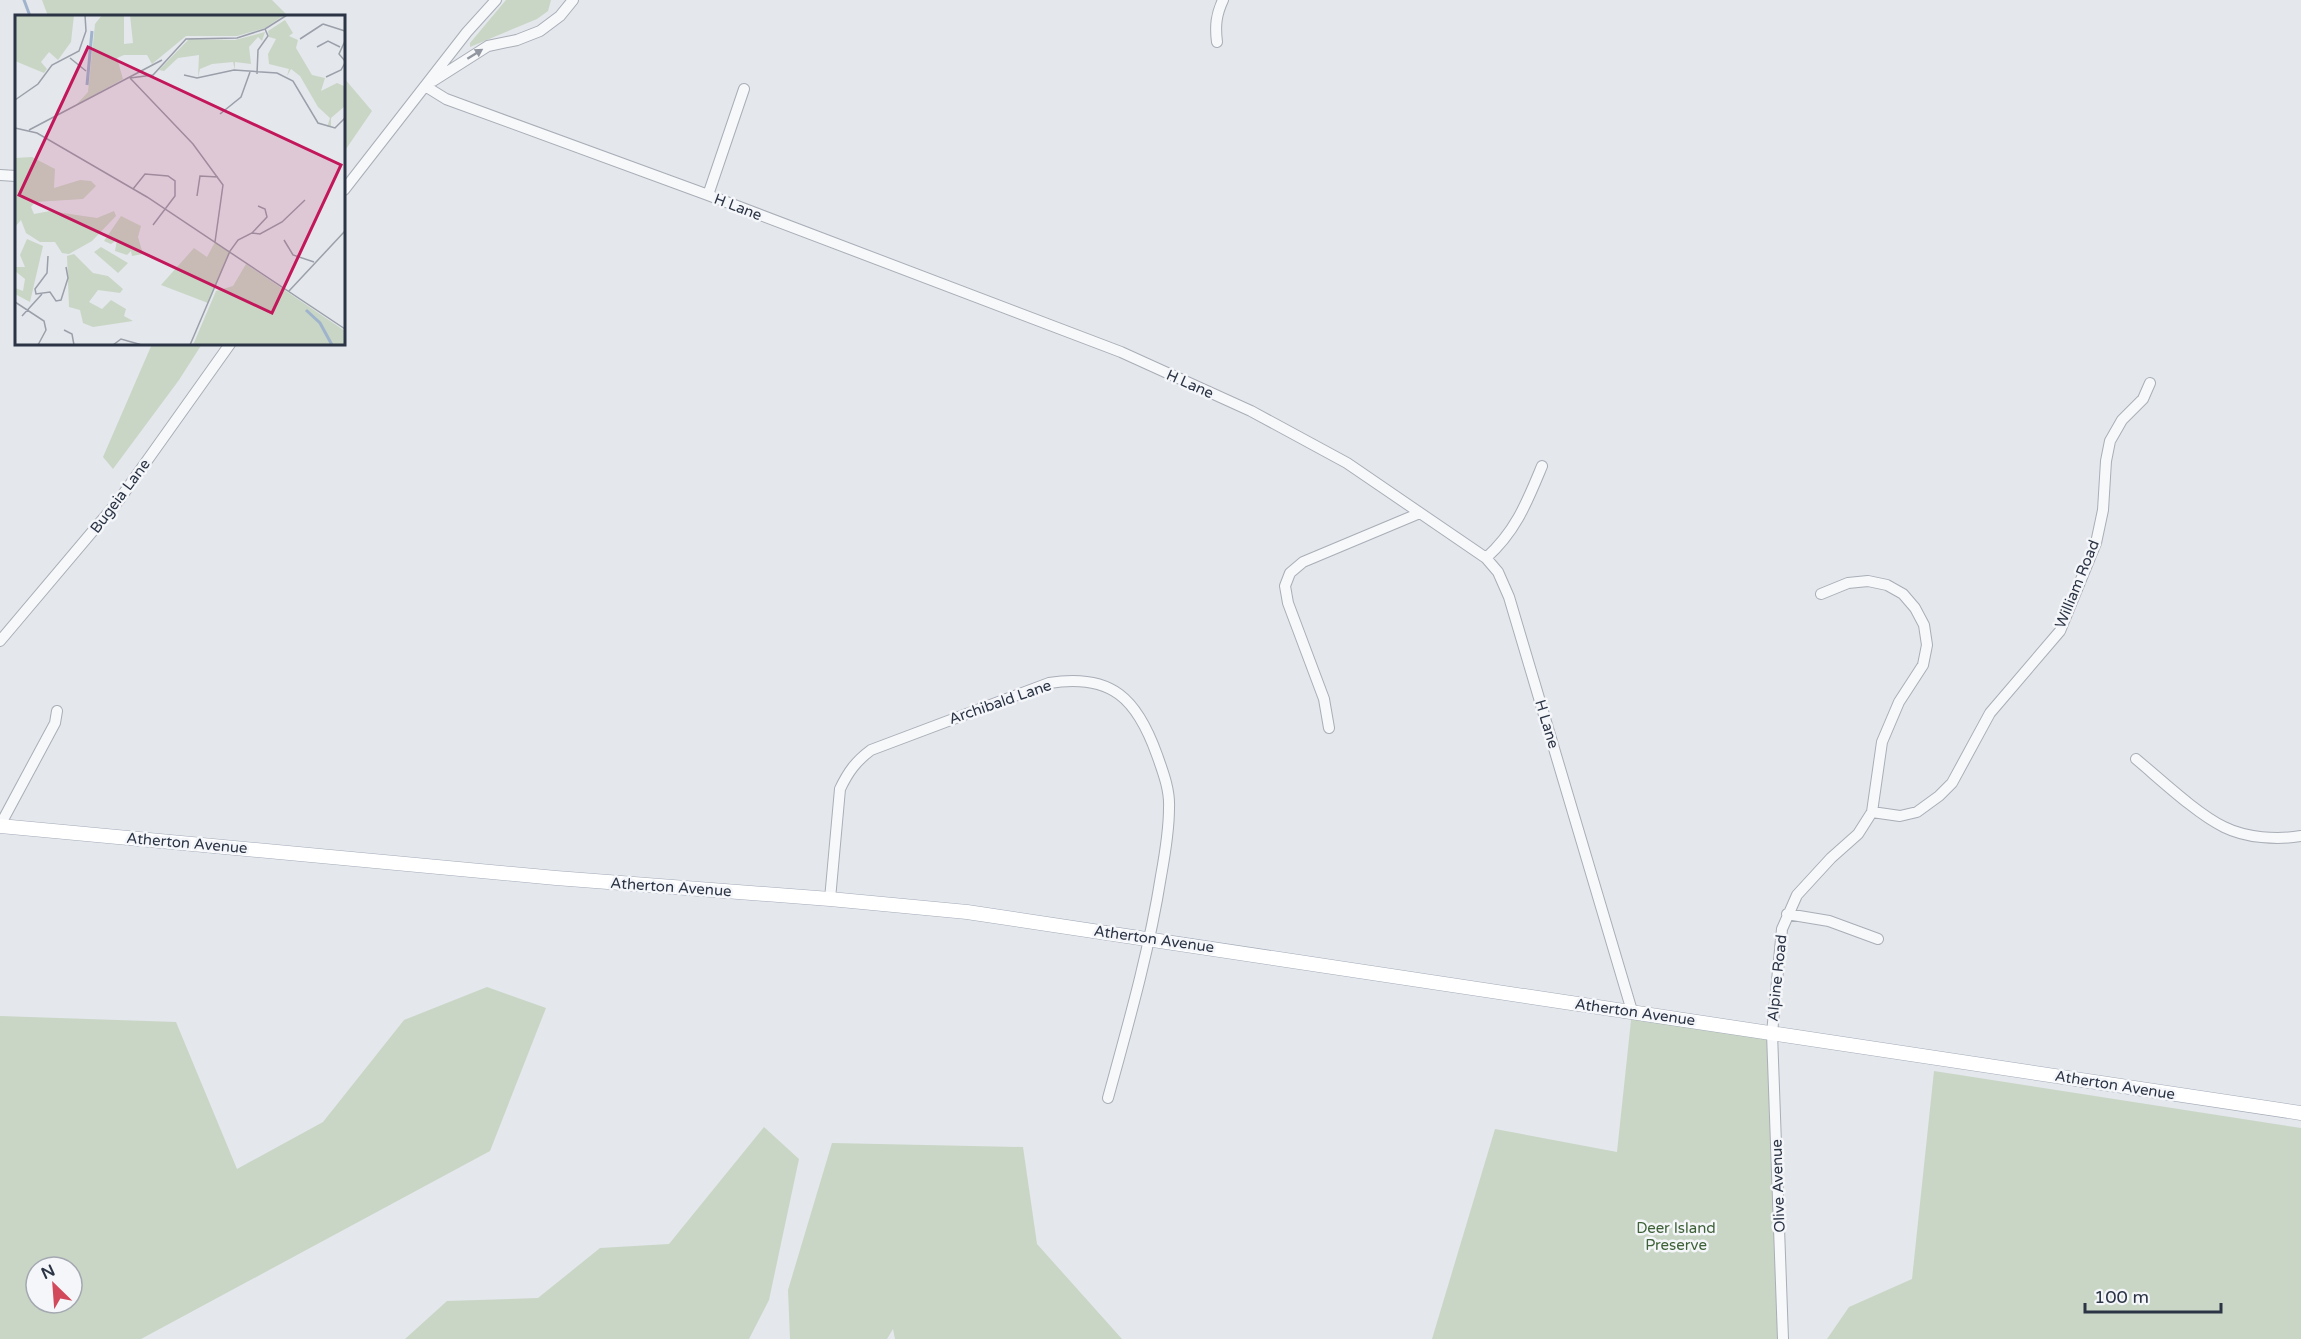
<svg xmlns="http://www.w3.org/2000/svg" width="2301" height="1339" viewBox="0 0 2301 1339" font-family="'Varela Round',sans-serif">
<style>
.green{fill:#c9d6c5;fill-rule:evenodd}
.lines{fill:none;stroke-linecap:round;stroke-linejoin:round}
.stream{stroke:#9fb4cc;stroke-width:3}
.minor-casing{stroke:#a9aeb7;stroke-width:12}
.major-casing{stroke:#a3abb8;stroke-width:15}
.minor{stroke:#f7f8fa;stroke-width:10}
.major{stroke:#fff;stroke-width:14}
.oneway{fill:#9196a0}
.labels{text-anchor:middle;stroke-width:5;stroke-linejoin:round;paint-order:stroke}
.street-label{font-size:15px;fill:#2b3445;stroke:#f4f6f9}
.park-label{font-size:15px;fill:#3f6138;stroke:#f4f6f9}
.inset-river{fill:none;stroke:#9fb4cc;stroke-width:3}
.inset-road{fill:none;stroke:#9a9fa9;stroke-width:1.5}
.view{fill:#c2185b;fill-opacity:0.15;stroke:#c2185b;stroke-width:3}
.inset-edge{fill:none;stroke:#2b3445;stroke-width:3}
</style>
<rect width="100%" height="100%" fill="#e4e7ec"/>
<path class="green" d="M 42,0 L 272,0 L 288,16 L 48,16 Z
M 506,0 L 551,0 L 548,11 L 537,19 L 470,47 L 470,43 Z
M 344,78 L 372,111 L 344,152 Z
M 152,344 L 202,344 L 179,380 L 113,469 L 103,457 Z
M 487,987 L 546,1008 L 490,1151 L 141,1339 L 0,1339 L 0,1016 L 176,1022 L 237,1169 L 323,1122 L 404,1020 ZM 36,1267 L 72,1267 L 72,1303 L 36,1303 Z
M 1632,1011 L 1772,1033 L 1783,1339 L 1432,1339 L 1495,1129 L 1617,1152 Z
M 1934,1071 L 2301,1128 L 2301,1339 L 1827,1339 L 1849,1307 L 1912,1279 Z
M 764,1127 L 799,1159 L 769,1300 L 749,1339 L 405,1339 L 447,1301 L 538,1298 L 600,1248 L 669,1244 Z
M 832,1143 L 1023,1147 L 1037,1244 L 1122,1339 L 895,1339 L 893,1329 L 887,1339 L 790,1339 L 788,1290 Z"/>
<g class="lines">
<path class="stream" d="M 24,0 L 30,16"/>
<g class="minor-casing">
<path id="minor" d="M 1217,42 C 1215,26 1216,15 1223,0
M 433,81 L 488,46 L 517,40 L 540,31 L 560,16 L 573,0
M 425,86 L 446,99 L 708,195 L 1121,352 L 1251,411 L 1347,463 L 1486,558 L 1498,572 L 1509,597 L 1632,1011
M 0,175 L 16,176
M 344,190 L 467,32 L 496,0
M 708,195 L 744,89
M 1486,558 C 1516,531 1527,502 1542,466
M 0,641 L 119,500 L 230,344
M 1329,728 L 1324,699 L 1288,603 L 1285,586 L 1290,573 L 1303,562 L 1420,513
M 2136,759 C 2160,779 2197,814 2224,827 C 2246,838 2277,840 2301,836
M 1872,812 L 1900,816 L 1917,812 L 1939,796 L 1952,783 L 1990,713 L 2060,631 L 2096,543 L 2103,510 L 2106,461 L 2110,441 L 2122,420 L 2143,399 L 2150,383
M 3,826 L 4,818 L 55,723 L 57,711
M 830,899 L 840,789 C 848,772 856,761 871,750 L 1049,683 C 1112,673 1137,699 1157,755 C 1163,772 1170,790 1169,808 C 1169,831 1165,854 1161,876 C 1149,952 1128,1025 1108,1098
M 1787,914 L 1829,921 L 1878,939
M 1783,1339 L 1772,1033 L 1782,929 L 1797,895 L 1831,858 L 1858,834 L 1872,812 L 1882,742 L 1899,702 L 1923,665 L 1927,645 L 1924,625 L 1915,608 L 1903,594 L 1887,585 L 1868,581 L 1848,583 L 1821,594"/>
</g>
<g class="major-casing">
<path id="major" d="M 0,826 L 556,878 L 830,899 L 967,912 L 2301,1113"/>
</g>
<use href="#minor" class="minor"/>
<use href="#major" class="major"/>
</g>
<defs><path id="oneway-solid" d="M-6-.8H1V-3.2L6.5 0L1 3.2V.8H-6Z" transform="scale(1.5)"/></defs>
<use class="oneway" href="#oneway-solid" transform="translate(475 54) rotate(-32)"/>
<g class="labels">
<g class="street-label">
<text transform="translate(738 207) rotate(21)" y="5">H Lane</text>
<text transform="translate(1190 384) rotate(24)" y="5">H Lane</text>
<text transform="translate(120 496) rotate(-53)" y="5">Bugeia Lane</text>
<text transform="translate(2077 584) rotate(-68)" y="5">William Road</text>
<text transform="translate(1000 702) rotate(-19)" y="5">Archibald Lane</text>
<text transform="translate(1547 724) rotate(73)" y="5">H Lane</text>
<text transform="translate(187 843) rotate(5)" y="5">Atherton Avenue</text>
<text transform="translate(671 887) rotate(4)" y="5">Atherton Avenue</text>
<text transform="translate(1154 939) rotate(8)" y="5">Atherton Avenue</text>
<text transform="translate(1777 978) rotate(-84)" y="5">Alpine Road</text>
<text transform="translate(1635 1012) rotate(8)" y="5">Atherton Avenue</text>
<text transform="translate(2115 1085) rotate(9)" y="5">Atherton Avenue</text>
<text transform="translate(1778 1186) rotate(-92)" y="5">Olive Avenue</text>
</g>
<g class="park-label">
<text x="1676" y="1233">Deer Island<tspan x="1676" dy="17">Preserve</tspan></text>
</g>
</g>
<g transform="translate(15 15)">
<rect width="330" height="330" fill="#e4e7ec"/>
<path d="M 0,0 L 59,0 L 56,27 L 43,45 L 34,37 L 26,47 L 32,54 L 29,58 L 0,46 ZM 87,0 L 109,0 L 109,29 L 118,28 L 115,0 L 269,0 L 250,13 L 222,21 L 171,21 L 137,49 L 132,40 L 109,40 L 102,43 L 108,64 L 61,90 L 73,77 L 80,9 ZM 270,5 L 278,18 L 274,21 L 283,25 L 281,33 L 297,60 L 310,63 L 306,76 L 322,68 L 329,71 L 330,91 L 316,103 L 316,111 L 312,112 L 315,103 L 303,92 L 285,61 L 276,54 L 272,61 L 274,54 L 254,49 L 253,39 L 261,24 L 254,22 L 253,16 ZM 250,17 L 247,26 L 243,22 L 234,32 L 236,49 L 220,47 L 220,55 L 218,47 L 197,49 L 185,54 L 183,63 L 184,40 L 163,43 L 149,56 L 144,55 L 174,24 L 220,25 ZM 17,142 L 40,154 L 39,173 L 65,165 L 76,166 L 81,171 L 68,184 L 20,187 L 16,192 L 19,199 L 35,196 L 82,203 L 99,196 L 101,201 L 77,226 L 54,239 L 47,238 L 40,227 L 25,227 L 11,218 L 6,205 L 0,212 L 0,143 ZM 106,201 L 126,211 L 123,222 L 128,239 L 117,241 L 116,236 L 112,240 L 100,236 L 102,225 L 96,229 L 89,226 ZM 12,224 L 28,231 L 15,287 L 0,279 L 0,273 L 8,276 L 10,264 L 0,256 L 1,252 L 10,252 L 5,240 ZM 200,227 L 215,237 L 193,288 L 146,270 L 179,233 L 192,242 ZM 86,232 L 113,248 L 103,258 L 79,237 ZM 59,239 L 78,258 L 93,261 L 108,274 L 105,278 L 83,275 L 74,287 L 87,294 L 96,285 L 111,294 L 109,301 L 118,306 L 78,312 L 68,308 L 65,295 L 54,292 L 52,241 ZM 231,249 L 330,316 L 330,330 L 178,330 L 201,276 L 218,271 Z" fill="#c9d6c5"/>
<path class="inset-river" d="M 72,70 L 77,16M 291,295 L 305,308 L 317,330"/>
<path class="inset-road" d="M 308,9 L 330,16M 285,24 L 308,9M 330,26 L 324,39 L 330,46M 302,32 L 313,26 L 325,32M 55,43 L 71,56M 242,59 L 243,35 L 253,21 L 250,14M 169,60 L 182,63 L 219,55 L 262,58 L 278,66 L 303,108 L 320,113 L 330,103M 311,62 L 326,55 L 330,48M 115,63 L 178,129 L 208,170 L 200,227M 115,63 L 138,60 L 171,24 L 222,23 L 250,14 L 272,0M 0,85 L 23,69 L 37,50 L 64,36 L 71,16 L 70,0M 205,99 L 226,82 L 235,57M 0,113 L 22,118 L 132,182 L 330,314M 0,114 L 0,135M 14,115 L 147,45M 118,174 L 130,159 L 153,161 L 160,166 L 160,181 L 138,210M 182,181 L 185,161 L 203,162M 237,218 L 245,219 L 267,207 L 290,185M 269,225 L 278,240 L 299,247M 33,241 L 32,258 L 20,274 L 21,279 L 35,277 L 41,286 L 46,285 L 53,263 L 51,252M 274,276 L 330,216M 0,287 L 29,306 L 31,315 L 23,330M 7,301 L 27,279M 49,315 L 57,319 L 59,330M 98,330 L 106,324 L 127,330M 175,330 L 215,236 L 223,225 L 237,218 L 252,202 L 250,194 L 243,191"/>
<path class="view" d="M 73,32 L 326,150 L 257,298 L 4,180 Z"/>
<rect width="330" height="330" class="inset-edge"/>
</g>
<g transform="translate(54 1285) rotate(335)"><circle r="28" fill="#f4f6f9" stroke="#a4a8b1" stroke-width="1.5"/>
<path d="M0-4.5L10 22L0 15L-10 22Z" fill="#d1495b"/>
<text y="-9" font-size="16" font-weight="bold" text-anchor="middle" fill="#2b3445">N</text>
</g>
<path d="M2085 1303v9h136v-9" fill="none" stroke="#2b3445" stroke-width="3"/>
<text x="2094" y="1303" font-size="18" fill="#2b3445" stroke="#f4f6f9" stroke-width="4.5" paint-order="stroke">100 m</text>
</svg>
